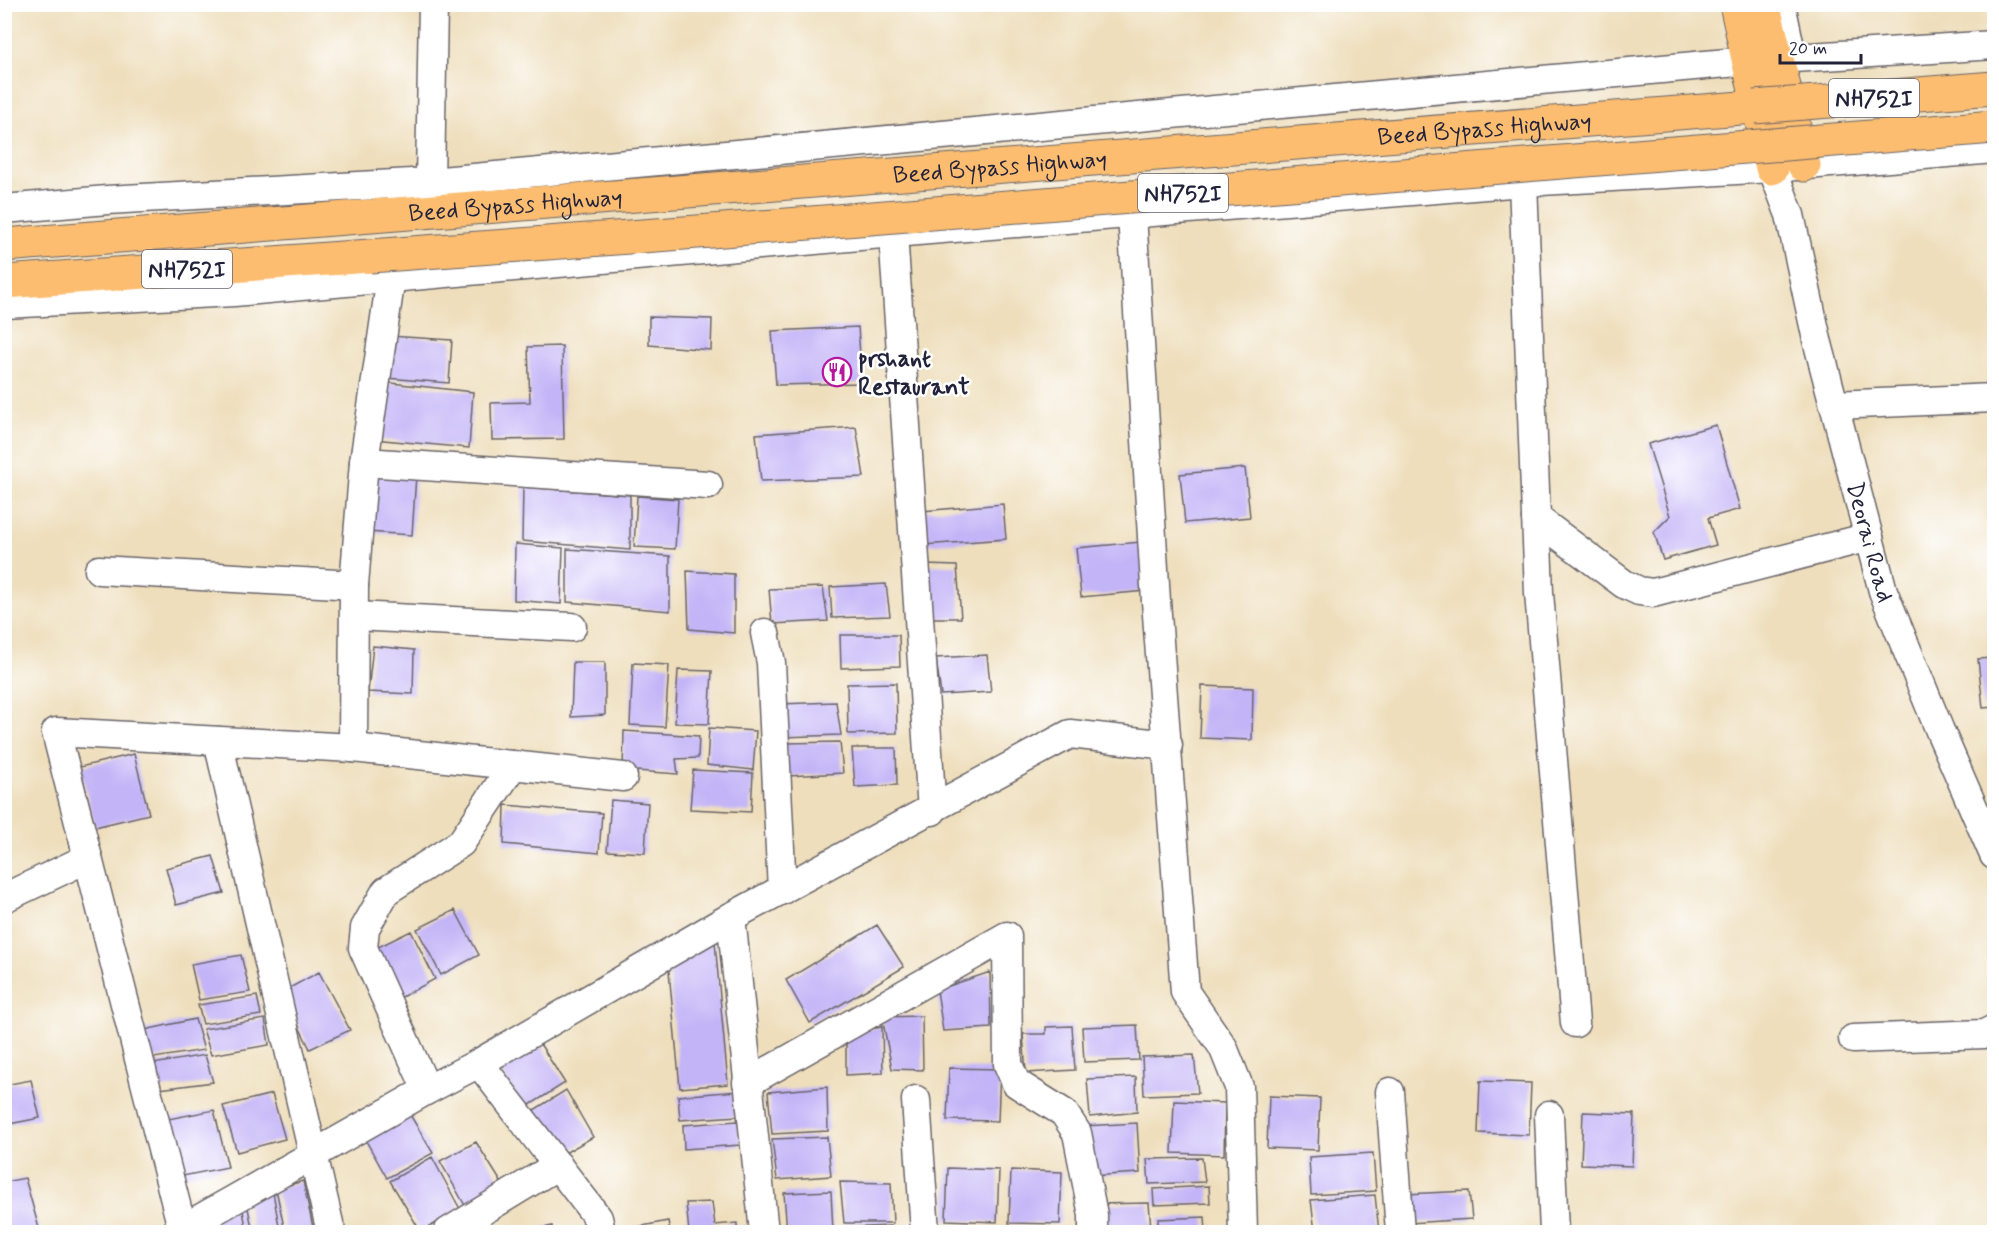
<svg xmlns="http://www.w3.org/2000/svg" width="1999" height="1237" viewBox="0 0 1999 1237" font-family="Mynerve,sans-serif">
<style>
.building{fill:#c3b4f7}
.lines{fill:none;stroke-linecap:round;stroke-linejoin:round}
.minor-casing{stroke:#696468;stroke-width:31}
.major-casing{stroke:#696468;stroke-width:35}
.highway-casing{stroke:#696468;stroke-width:35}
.minor{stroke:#fff;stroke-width:28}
.major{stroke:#fcbd6f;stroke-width:33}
.highway{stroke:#fcbd6f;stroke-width:33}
.highway-bridge-casing{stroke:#696468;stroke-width:35;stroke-linecap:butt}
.highway-bridge{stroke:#fcbd6f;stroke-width:33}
.labels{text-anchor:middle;stroke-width:5;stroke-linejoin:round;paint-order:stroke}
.shield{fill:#fff;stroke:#646476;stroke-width:1.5}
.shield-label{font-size:22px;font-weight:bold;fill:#22223b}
.street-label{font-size:24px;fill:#22223b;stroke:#fff}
.poi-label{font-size:24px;font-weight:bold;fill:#22223b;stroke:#fff;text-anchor:start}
</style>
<rect width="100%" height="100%" fill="#fff"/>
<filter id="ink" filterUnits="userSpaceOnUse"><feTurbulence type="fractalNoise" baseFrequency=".0167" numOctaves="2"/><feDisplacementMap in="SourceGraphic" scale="12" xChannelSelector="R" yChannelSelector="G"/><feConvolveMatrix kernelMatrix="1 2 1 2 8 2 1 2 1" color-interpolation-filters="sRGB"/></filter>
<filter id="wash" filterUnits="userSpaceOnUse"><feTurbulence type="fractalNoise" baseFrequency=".008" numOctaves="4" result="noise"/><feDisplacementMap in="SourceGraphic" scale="24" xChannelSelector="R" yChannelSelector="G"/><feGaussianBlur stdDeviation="1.35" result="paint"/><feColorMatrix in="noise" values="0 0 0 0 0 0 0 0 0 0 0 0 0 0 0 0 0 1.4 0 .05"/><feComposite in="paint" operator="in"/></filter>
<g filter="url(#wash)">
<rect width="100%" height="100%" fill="#eedebc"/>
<g id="blocks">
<path class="building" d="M 649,317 L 712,319 L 711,350 L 649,345 Z
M 858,327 L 862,383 L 776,385 L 772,331 Z
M 389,336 L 452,340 L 449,383 L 386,378 Z
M 562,346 L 564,439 L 492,440 L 491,403 L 530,402 L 528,347 Z
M 382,382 L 473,392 L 469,448 L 373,439 Z
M 1716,425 L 1740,509 L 1708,518 L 1716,545 L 1663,560 L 1654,532 L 1670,516 L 1648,444 Z
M 856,427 L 864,477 L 761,481 L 756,434 Z
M 1245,468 L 1250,517 L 1185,523 L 1180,474 Z
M 372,472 L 416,475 L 412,535 L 367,532 Z
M 523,487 L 630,495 L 630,550 L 522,541 Z
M 637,496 L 678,499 L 675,549 L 634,547 Z
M 1003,504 L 1006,539 L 923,545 L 922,511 Z
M 1141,542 L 1146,591 L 1081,597 L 1076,548 Z
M 515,544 L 563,548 L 561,604 L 514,600 Z
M 567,549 L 670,556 L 670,611 L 567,602 Z
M 925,565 L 957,566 L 961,618 L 931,618 Z
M 687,571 L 734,574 L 734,633 L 689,629 Z
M 886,584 L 890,616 L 832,618 L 830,587 Z
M 823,587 L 828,621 L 772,624 L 769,589 Z
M 840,635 L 899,635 L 900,666 L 841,668 Z
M 373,646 L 414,650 L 413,694 L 368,692 Z
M 987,655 L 991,692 L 941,695 L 936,658 Z
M 1994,658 L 1994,707 L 1983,708 L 1978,659 Z
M 573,662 L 605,662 L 605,715 L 571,717 Z
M 633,663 L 669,665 L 665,727 L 630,725 Z
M 678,670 L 712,671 L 709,724 L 675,723 Z
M 896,683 L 897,733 L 848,734 L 847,684 Z
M 1202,686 L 1253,688 L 1252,740 L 1200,738 Z
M 836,702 L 841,735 L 782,737 L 779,704 Z
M 709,728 L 756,731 L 753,770 L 707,765 Z
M 624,731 L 699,736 L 698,758 L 676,759 L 678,774 L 623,770 Z
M 840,742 L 843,773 L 788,776 L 785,743 Z
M 852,748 L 896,748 L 897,785 L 855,787 Z
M 134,754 L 149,814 L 95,827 L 80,767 Z
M 693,770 L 753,773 L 751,812 L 690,809 Z
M 611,800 L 648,803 L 645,853 L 607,851 Z
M 505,805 L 602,813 L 599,853 L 504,844 Z
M 213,856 L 224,893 L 176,905 L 166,868 Z
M 455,910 L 479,955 L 441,975 L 417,929 Z
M 877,925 L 904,967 L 810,1023 L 786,980 Z
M 411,931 L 435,979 L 398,999 L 372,950 Z
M 715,942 L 728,1084 L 680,1088 L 668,961 L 686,960 L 686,953 Z
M 241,955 L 250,992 L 199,1000 L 191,964 Z
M 319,972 L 350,1030 L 310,1049 L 282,992 Z
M 990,972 L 991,1028 L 943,1031 L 937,990 Z
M 257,996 L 261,1015 L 203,1024 L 198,1005 Z
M 922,1016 L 923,1070 L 892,1069 L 882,1017 Z
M 195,1019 L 204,1050 L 148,1059 L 140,1031 Z
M 265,1019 L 269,1045 L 211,1055 L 203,1029 Z
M 1137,1025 L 1139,1060 L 1084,1062 L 1082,1027 Z
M 1072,1026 L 1075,1070 L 1026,1073 L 1023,1034 L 1046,1034 L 1046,1027 Z
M 882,1027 L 883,1073 L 846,1075 L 846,1033 Z
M 535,1036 L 565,1083 L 522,1110 L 494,1059 Z
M 205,1055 L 213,1082 L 152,1090 L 147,1065 Z
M 1194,1055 L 1198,1093 L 1144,1095 L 1142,1057 Z
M 949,1068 L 1000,1069 L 998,1121 L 947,1120 Z
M 1136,1077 L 1137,1112 L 1090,1117 L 1087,1079 Z
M 31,1080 L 40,1118 L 4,1125 L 4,1085 Z
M 1480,1081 L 1531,1083 L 1529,1135 L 1478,1133 Z
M 827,1087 L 828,1131 L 772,1134 L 768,1092 Z
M 566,1090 L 593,1137 L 558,1157 L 526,1115 Z
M 738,1091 L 738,1116 L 680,1120 L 678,1096 Z
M 272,1094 L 285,1139 L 237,1152 L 223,1106 Z
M 1269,1096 L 1320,1098 L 1318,1150 L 1267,1148 Z
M 1174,1101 L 1225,1103 L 1224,1155 L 1172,1153 Z
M 406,1108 L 433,1153 L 387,1178 L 361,1132 Z
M 214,1110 L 228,1167 L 178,1177 L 163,1120 Z
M 1583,1112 L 1634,1114 L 1632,1166 L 1581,1164 Z
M 738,1121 L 741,1145 L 684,1149 L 683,1125 Z
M 1137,1123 L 1140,1173 L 1089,1176 L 1084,1126 Z
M 827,1137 L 831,1176 L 777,1180 L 772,1139 Z
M 476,1142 L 508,1193 L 471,1216 L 440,1161 Z
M 1373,1153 L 1376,1191 L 1311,1195 L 1309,1157 Z
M 432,1157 L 460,1209 L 421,1232 L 390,1181 Z
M 1202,1158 L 1205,1182 L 1149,1184 L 1147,1159 Z
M 948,1168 L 999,1170 L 997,1222 L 946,1220 Z
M 1011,1170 L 1062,1172 L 1060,1224 L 1009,1223 Z
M 25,1178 L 40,1232 L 4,1232 L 4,1182 Z
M 303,1181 L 314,1232 L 285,1232 L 276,1189 Z
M 840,1182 L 891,1183 L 893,1223 L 844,1223 Z
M 1209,1186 L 1210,1203 L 1154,1205 L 1153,1189 Z
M 831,1191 L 833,1232 L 787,1232 L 784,1193 Z
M 1469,1191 L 1472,1219 L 1409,1223 L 1405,1194 Z
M 273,1192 L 280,1232 L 253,1232 L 246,1199 Z
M 1375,1195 L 1379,1232 L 1315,1232 L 1311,1200 Z
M 241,1200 L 247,1232 L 194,1232 Z
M 712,1202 L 715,1225 L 737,1223 L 737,1232 L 689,1232 L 686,1203 Z
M 1149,1203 L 1151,1228 L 1097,1229 L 1096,1204 Z
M 1205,1217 L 1206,1232 L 1158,1232 L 1158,1219 Z
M 668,1221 L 670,1232 L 627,1232 L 627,1229 Z
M 149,1226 L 151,1232 L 122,1232 L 122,1231 Z
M 552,1226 L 553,1232 L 527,1232 Z
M 891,1226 L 891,1232 L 842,1232 L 841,1228 Z
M 105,1227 L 106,1232 L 84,1232 Z"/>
</g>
</g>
<g filter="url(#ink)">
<use href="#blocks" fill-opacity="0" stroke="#696468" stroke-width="1.5"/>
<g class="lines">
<g class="minor-casing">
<g id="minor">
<path d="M 1781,4 L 1791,52"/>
<path id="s1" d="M 1772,168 L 1790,215 L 1817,340 L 1883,591 L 1940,731 L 1994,855"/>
<path d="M 430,182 L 433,4"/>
<path d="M 1523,182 L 1539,593 L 1575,1023"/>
<path d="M 4,209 L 107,200 L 430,182 L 1749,61 L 1994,45"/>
<path d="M 1132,215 L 1156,601 L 1185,992 L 1223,1047 L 1239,1087 L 1243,1232"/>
<path d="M 893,233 L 932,811"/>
<path d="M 4,304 L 234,292 L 893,233 L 1523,182 L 1772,168 L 1994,149"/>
<path d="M 1834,405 L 1994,398"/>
<path d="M 364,462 L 708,485"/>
<path d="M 1536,518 L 1624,584 L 1639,591 L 1653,593 L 1869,537"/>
<path d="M 99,570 L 354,585"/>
<path d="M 355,616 L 572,627"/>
<path d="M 765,633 L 771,663 L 782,890"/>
<path d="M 218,741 L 331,1232"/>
<path d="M 353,748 L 623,777"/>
<path d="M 4,898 L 88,858"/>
<path d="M 731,917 L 764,1232"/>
<path d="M 1853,1039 L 1984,1034 L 1994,1029"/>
<path d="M 479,1063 L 598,1218 L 601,1232"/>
<path d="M 747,1083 L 1007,936 L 1008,1064 L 1016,1083 L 1064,1113 L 1077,1133 L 1093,1215 L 1093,1232"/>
<path d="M 427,1090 L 363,948 L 365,928 L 386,891 L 461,843 L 513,765"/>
<path d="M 1390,1092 L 1400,1232"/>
<path d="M 916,1100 L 925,1232"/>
<path d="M 1549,1115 L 1554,1232"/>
<path d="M 182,1229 L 427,1090 L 479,1063 L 731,917 L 1070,734 L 1168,745"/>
<path d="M 183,1232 L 56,732 L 353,748 L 354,585 L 364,462 L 391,277"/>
<path d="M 448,1232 L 558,1165"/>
</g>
</g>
<g class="major-casing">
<path id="major" d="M 1736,4 L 1772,168
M 1763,4 L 1804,165"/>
</g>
<g class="highway-casing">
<g id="highway">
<path id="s2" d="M 4,245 L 1754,107"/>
<path d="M 4,282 L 370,256"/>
</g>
</g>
<use href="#minor" class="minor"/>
<use href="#major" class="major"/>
<use href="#highway" class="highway"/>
<g class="highway-bridge-casing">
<path id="highway-bridge" d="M 1754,107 L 1994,88
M 370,256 L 711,231 L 1994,127"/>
</g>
<use href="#highway-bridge" class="highway-bridge"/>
</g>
</g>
<defs>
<g id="restaurant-ring" transform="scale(1.5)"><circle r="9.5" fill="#fff" stroke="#b5179e" stroke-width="1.5"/><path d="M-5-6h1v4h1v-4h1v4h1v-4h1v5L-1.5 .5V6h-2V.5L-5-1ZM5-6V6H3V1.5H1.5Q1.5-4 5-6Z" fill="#b5179e"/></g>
</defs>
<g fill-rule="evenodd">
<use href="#restaurant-ring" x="837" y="372"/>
</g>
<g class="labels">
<g class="shield">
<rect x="1829" y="79" width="90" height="38" rx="4.5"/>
<rect x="1138" y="174" width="90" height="38" rx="4.5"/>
<rect x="142" y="250" width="90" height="38" rx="4.5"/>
</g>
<g class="shield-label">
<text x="1874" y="106">NH752I</text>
<text x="1183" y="201">NH752I</text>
<text x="187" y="277">NH752I</text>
</g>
<g class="street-label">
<text dy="8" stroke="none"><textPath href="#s2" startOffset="1485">Beed Bypass Highway</textPath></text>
<text dy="8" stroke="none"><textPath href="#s2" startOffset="999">Beed Bypass Highway</textPath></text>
<text dy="8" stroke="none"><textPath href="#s2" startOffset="513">Beed Bypass Highway</textPath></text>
<text dy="8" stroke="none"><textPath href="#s1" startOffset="387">Deorai Road</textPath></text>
</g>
<g class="poi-label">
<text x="858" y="366">prshant<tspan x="858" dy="28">Restaurant</tspan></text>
</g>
</g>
<rect width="1999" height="1237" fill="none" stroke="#fff" stroke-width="24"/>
<path d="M1780 54v9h81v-9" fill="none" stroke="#22223b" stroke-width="3"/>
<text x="1789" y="54" font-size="18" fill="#22223b" stroke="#ffffff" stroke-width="4.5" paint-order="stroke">20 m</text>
</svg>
